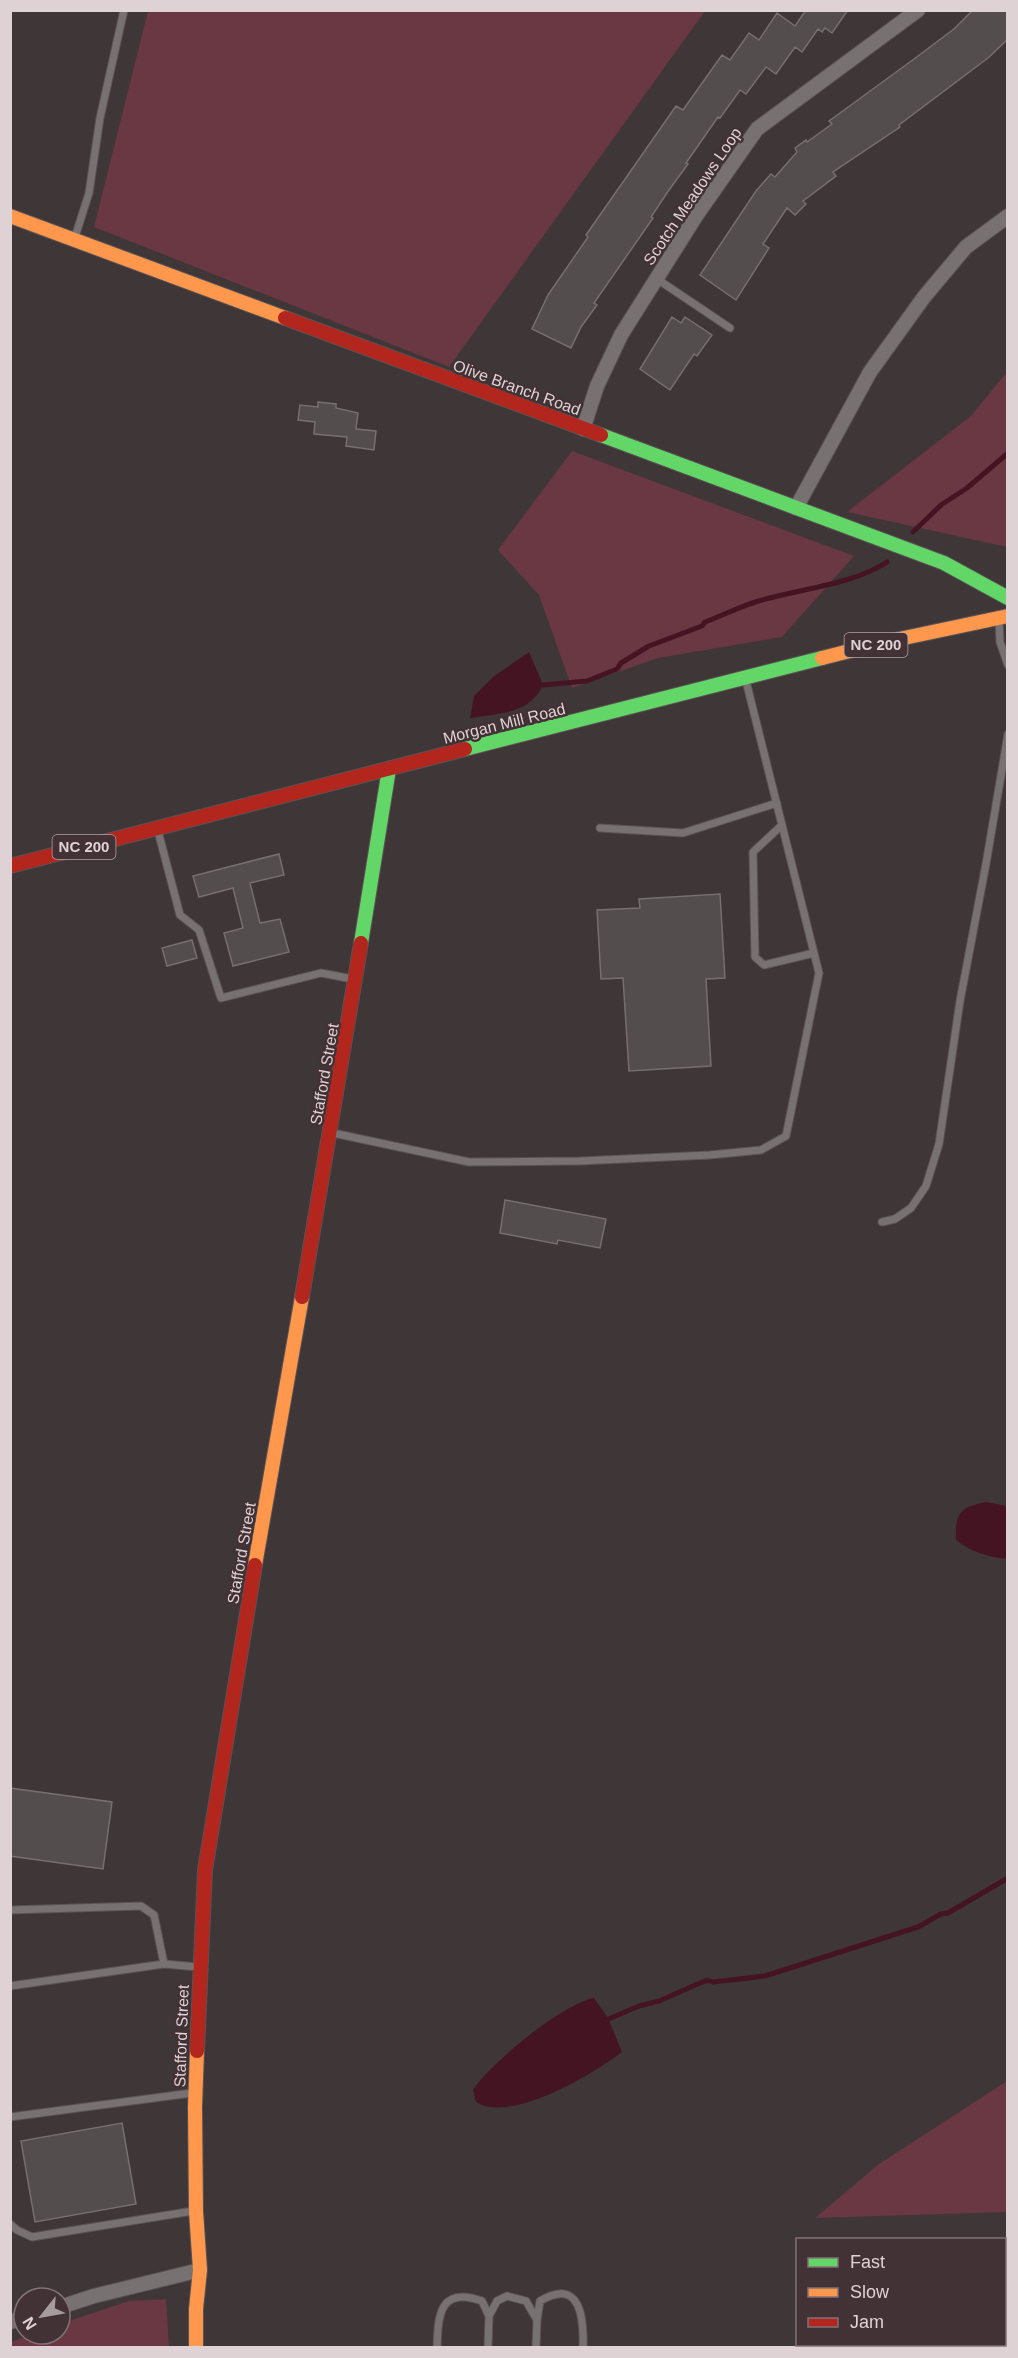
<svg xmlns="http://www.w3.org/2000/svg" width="1018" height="2358" viewBox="0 0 1018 2358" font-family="Helvetica,sans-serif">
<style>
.green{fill:#693842}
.water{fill:#441422}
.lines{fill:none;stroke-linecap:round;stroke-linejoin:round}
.stream{stroke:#441422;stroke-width:5}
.building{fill:#544d4e;stroke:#766e70;stroke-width:1.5}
.lane-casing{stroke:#5a5254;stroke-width:9}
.street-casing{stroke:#5a5254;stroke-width:16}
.fast-casing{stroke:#5a5254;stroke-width:16}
.slow-casing{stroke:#5a5254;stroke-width:16}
.jam-casing{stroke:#5a5254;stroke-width:16}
.lane{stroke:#787172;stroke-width:7}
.street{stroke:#787172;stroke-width:14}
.fast{stroke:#63d668;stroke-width:14}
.slow{stroke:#ff974d;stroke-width:14}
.jam{stroke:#b3261e;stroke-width:14}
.labels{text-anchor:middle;stroke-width:5;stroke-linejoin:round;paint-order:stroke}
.shield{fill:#433235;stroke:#b0a2a4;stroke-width:1.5}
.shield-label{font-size:15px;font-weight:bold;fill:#ded2d4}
.street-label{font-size:16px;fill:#ded2d4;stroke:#433235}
</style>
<rect width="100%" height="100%" fill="#3f3638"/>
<path class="green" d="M 148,11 L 148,10 L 705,11 L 449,367 L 94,227 Z
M 1007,372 L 1007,547 L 847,512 L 971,416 Z
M 572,451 L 854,556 L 782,637 L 658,658 L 572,688 L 539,595 L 498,550 Z
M 1007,2081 L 1007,2212 L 815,2218 L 879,2164 Z
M 166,2299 L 169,2347 L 11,2347 L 11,2342 L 33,2334 L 60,2334 L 60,2324 L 129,2301 Z"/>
<path class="water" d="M 529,652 L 543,685 C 529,715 499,713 470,718 L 474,696 L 493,677 Z
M 986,1502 L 1007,1506 L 1007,1559 C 988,1557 971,1552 956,1540 C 955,1513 960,1507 986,1502 Z
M 594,1998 L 608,2018 L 622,2052 C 593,2074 511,2124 476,2102 L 473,2090 C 489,2064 564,2003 594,1998 Z"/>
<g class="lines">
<path class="stream" d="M 913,532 L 941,505 L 967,488 L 1008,453
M 543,685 L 587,681 L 617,669 L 621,663 L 649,646 L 702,626 L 705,622 C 724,615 743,605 762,600 C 800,589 854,584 887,562
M 604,2021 L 639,2006 L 659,2001 L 707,1980 L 713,1982 L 765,1976 L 918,1927 L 941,1914 L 948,1913 L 1008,1878"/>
</g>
<path class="building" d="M 806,10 L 848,10 L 832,33 L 825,28 L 822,32 L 818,29 L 802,52 L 795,47 L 776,74 L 766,67 L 746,94 L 740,90 L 720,118 L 718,117 L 686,163 L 688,164 L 669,190 L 651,217 L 653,218 L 594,303 L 597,305 L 581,327 L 571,348 L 532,329 L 548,295 L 588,237 L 586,235 L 676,106 L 683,110 L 722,55 L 730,60 L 749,33 L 759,40 L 777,13 L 795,26 Z
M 973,10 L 1008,10 L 1008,39 L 988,58 L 899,125 L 900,127 L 833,172 L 836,176 L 803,201 L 806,204 L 795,215 L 787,208 L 763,244 L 769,248 L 736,300 L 700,275 L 756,191 L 771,174 L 775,177 L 797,152 L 795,148 L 806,140 L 807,142 L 832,124 L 829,121 L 914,59 L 954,29 Z
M 672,317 L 681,323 L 685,317 L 712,335 L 697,356 L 694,354 L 670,390 L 640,369 Z
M 318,402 L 336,404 L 336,408 L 358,413 L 356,429 L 376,431 L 374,450 L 346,446 L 347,437 L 314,434 L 315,422 L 298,420 L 300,405 L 318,407 Z
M 279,854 L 284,875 L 250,883 L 260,923 L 280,919 L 289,952 L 233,966 L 224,933 L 243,928 L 233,888 L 199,897 L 193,876 Z
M 720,894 L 725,978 L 706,979 L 711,1066 L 629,1071 L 623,978 L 601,979 L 597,910 L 640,908 L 639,899 Z
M 192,940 L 197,958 L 167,966 L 162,948 Z
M 505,1200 L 606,1219 L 600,1248 L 558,1240 L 557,1244 L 500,1233 Z
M 10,1788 L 112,1802 L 103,1869 L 10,1856 Z
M 122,2123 L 136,2204 L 35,2222 L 21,2141 Z"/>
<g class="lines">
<g class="lane-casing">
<path id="lane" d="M 75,237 L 89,193 L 100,118 L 124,10
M 657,279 L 730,328
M 999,620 L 1000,642 L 1008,665
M 782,825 L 753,852 L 755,957 L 764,965 L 814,953
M 600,828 L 683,833 L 777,803
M 158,831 L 180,915 L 199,930 L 221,998 L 321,973 L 353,979
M 333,1133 L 469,1162 L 580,1161 L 710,1155 L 761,1150 L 786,1136 L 819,973 L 746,681
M 882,1222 L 895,1219 L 911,1208 L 926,1186 L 939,1144 L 960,1001 L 986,864 L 1008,734
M 10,1910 L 141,1906 L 154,1915 L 164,1964
M 10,1986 L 164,1964 L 198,1967
M 10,2117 L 192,2093
M 10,2224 L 17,2230 L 32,2237 L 193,2211
M 489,2316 L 497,2301 L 507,2296 L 526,2301 L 537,2320 L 536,2348
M 537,2320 L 540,2301 C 580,2277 584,2317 583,2348
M 437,2348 C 438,2314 440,2286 482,2301 L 489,2316 L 488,2348"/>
</g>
<g class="street-casing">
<path id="street" d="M 583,429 L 597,386 L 621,335 L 696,216 L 757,129 L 918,10
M 796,508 L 870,372 L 924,297 L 966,247 L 1008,216
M 60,2307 L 94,2296 L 200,2270
M 10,2322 L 24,2318"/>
</g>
<g class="fast-casing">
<path id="fast" d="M 601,435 L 944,563 L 1008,598
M 465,749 L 822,658
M 361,943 L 389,769"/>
</g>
<g class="slow-casing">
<path id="slow" d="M 10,216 L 285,318
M 822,658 L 885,642 L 1008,616
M 255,1565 L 302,1297
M 196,2348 L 196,2309 L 200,2270 L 196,2211 L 195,2107 L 197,2051"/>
</g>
<g class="jam-casing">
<path id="jam" d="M 285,318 L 601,435
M 10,866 L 465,749
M 302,1297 L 361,943
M 197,2051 L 205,1870 L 255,1565"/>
</g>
<use href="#lane" class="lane"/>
<use href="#street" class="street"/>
<use href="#fast" class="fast"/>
<use href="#slow" class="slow"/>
<use href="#jam" class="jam"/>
</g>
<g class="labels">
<g class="shield">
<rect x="844.5" y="633" width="63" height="24" rx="4.5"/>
<rect x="52.5" y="835" width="63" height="24" rx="4.5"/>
</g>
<g class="shield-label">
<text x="876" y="650">NC 200</text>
<text x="84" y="852">NC 200</text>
</g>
<g class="street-label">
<text transform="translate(692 196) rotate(-56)" y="6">Scotch Meadows Loop</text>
<text transform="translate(517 387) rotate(20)" y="6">Olive Branch Road</text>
<text transform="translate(504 723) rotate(-14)" y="6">Morgan Mill Road</text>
<text transform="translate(324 1074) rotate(-80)" y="6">Stafford Street</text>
<text transform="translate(241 1553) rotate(-80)" y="6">Stafford Street</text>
<text transform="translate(181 2036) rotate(-88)" y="6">Stafford Street</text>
</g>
</g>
<rect width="1018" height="2358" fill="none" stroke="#ded2d4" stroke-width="24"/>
<rect x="796" y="2238" width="210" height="108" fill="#433235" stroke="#817275" stroke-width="1.5"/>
<rect x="808" y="2258" width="30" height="9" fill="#63d668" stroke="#817275" stroke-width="1.5"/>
<text x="850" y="2268" font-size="18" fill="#ded2d4">Fast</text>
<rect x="808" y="2288" width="30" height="9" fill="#ff974d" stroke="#817275" stroke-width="1.5"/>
<text x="850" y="2298" font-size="18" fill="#ded2d4">Slow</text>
<rect x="808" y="2318" width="30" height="9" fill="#b3261e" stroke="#817275" stroke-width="1.5"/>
<text x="850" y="2328" font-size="18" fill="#ded2d4">Jam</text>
<g transform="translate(42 2316) rotate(239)"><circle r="28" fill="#433235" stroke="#817275" stroke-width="1.5"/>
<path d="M0-4.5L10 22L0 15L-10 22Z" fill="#a69b9d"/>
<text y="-9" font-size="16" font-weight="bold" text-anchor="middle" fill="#ded2d4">N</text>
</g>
</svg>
